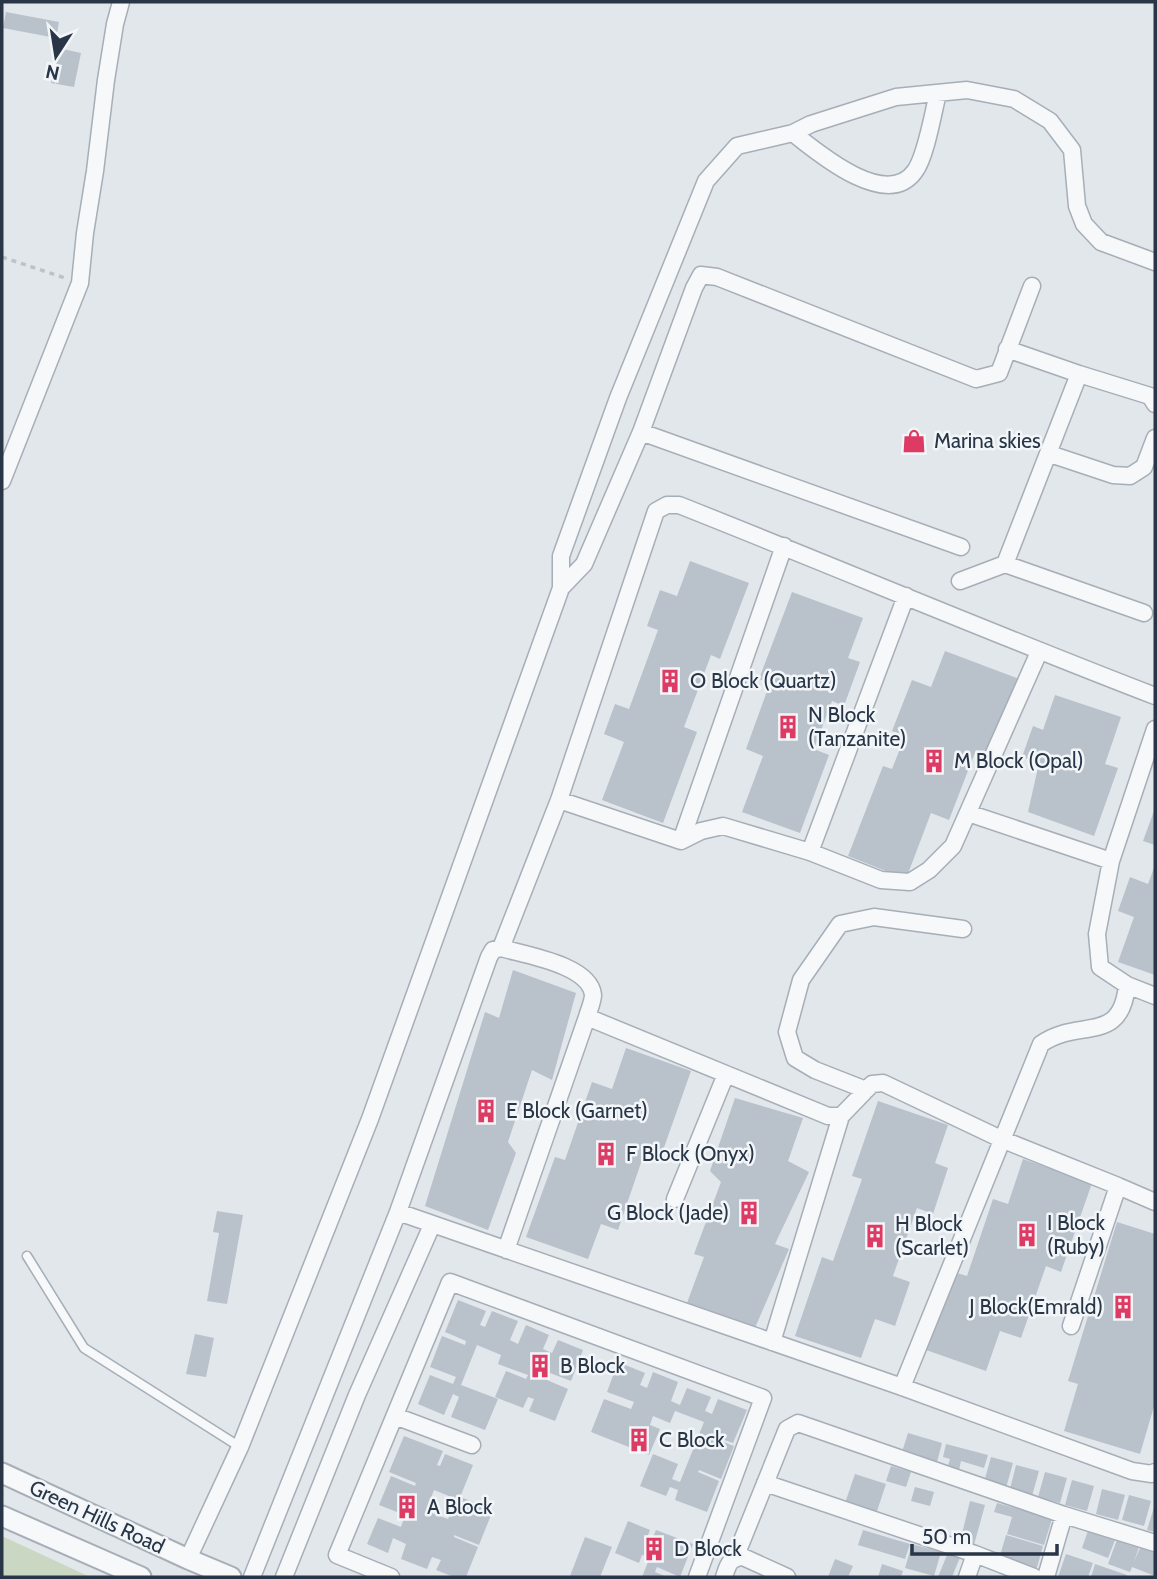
<svg xmlns="http://www.w3.org/2000/svg" width="1157" height="1579" viewBox="0 0 1157 1579" font-family="Cabin,sans-serif">
<style>
.green{fill:#cad7c3}
.building{fill:#b9c1cb}
.lines{fill:none;stroke-linecap:round;stroke-linejoin:round}
.service-casing{stroke:#a6aeb7;stroke-width:11}
.minor-casing{stroke:#a6aeb7;stroke-width:19}
.tertiary-casing{stroke:#a6aeb7;stroke-width:23}
.path{stroke:#bcc2c8;stroke-width:3.5;stroke-dasharray:5 5;stroke-linecap:butt}
.service{stroke:#f6f8fa;stroke-width:8}
.minor{stroke:#f6f8fa;stroke-width:16}
.tertiary{stroke:#f6f8fa;stroke-width:19}
.labels{text-anchor:middle;stroke-width:5;stroke-linejoin:round;paint-order:stroke}
.poi-label{font-size:21px;fill:#283647;stroke:#f3f6f9;text-anchor:start}
.street-label{font-size:21px;fill:#283647;stroke:#f3f6f9}
</style>
<rect width="100%" height="100%" fill="#e2e7ec"/>
<path class="green" d="M 2,1536 L 90,1577 L 2,1577 Z"/>
<path class="building" d="M 6,12 L 59,22 L 56,38 L 3,28 Z
M 58,48 L 81,53 L 74,87 L 51,83 Z
M 690,561 L 749,583 L 720,659 L 711,655 L 684,727 L 697,732 L 663,823 L 602,800 L 624,742 L 604,734 L 615,704 L 629,709 L 658,630 L 647,626 L 660,590 L 677,596 Z
M 792,592 L 863,618 L 848,658 L 860,662 L 844,706 L 832,701 L 814,749 L 829,755 L 800,833 L 742,812 L 763,756 L 746,749 L 770,683 L 759,679 Z
M 945,651 L 1019,679 L 989,755 L 976,750 L 949,820 L 931,813 L 906,879 L 848,856 L 883,766 L 892,769 L 905,736 L 892,731 L 912,680 L 931,687 Z
M 1055,695 L 1121,717 L 1105,764 L 1118,768 L 1094,836 L 1028,812 L 1039,763 L 1022,757 L 1033,726 L 1043,730 Z
M 1155,808 L 1155,845 L 1143,841 Z
M 1155,865 L 1155,975 L 1118,962 L 1134,917 L 1118,911 L 1130,877 L 1148,884 Z
M 513,970 L 576,993 L 552,1080 L 532,1070 L 508,1142 L 516,1153 L 488,1230 L 425,1206 L 485,1012 L 499,1018 Z
M 626,1048 L 691,1071 L 661,1156 L 645,1151 L 618,1230 L 601,1224 L 588,1259 L 526,1237 L 555,1157 L 565,1160 L 592,1082 L 612,1089 Z
M 735,1098 L 803,1118 L 788,1161 L 809,1172 L 775,1244 L 789,1249 L 755,1328 L 687,1303 L 704,1257 L 694,1254 L 721,1182 L 710,1171 Z
M 878,1101 L 948,1125 L 935,1163 L 948,1168 L 933,1214 L 917,1208 L 893,1276 L 910,1282 L 895,1326 L 875,1319 L 861,1358 L 795,1336 L 822,1257 L 833,1261 L 862,1179 L 852,1176 Z
M 1023,1159 L 1092,1183 L 1061,1272 L 1046,1266 L 1021,1338 L 1000,1331 L 986,1371 L 926,1350 L 953,1272 L 967,1276 L 993,1199 L 1008,1204 Z
M 217,1211 L 243,1215 L 227,1304 L 207,1301 L 219,1233 L 213,1232 Z
M 1117,1222 L 1155,1234 L 1155,1403 L 1140,1454 L 1064,1431 L 1078,1384 L 1068,1381 Z
M 458,1300 L 486,1311 L 480,1325 L 485,1327 L 492,1311 L 518,1321 L 510,1340 L 518,1344 L 526,1325 L 549,1335 L 543,1349 L 552,1353 L 558,1340 L 583,1350 L 571,1381 L 550,1373 L 547,1380 L 568,1389 L 555,1421 L 529,1411 L 534,1399 L 528,1397 L 523,1408 L 495,1397 L 506,1371 L 526,1379 L 528,1375 L 498,1364 L 501,1355 L 477,1345 L 461,1385 L 498,1399 L 485,1430 L 451,1417 L 459,1397 L 453,1394 L 444,1415 L 418,1404 L 430,1375 L 453,1384 L 456,1377 L 430,1367 L 442,1336 L 465,1345 L 466,1341 L 445,1332 Z
M 195,1334 L 214,1338 L 206,1377 L 186,1374 Z
M 618,1362 L 645,1373 L 640,1385 L 647,1388 L 653,1372 L 678,1382 L 671,1401 L 680,1405 L 687,1388 L 711,1397 L 705,1411 L 712,1414 L 718,1399 L 747,1410 L 733,1443 L 711,1435 L 710,1437 L 734,1446 L 721,1479 L 699,1470 L 698,1472 L 719,1481 L 707,1512 L 675,1500 L 678,1490 L 670,1487 L 666,1496 L 640,1486 L 653,1454 L 678,1464 L 672,1479 L 680,1482 L 704,1422 L 675,1411 L 670,1423 L 653,1416 L 650,1425 L 660,1429 L 649,1455 L 591,1432 L 604,1399 L 631,1409 L 634,1402 L 607,1392 Z
M 908,1433 L 942,1443 L 937,1462 L 902,1452 Z
M 404,1436 L 443,1451 L 437,1465 L 440,1466 L 445,1454 L 473,1465 L 459,1500 L 434,1490 L 426,1511 L 448,1519 L 451,1512 L 456,1513 L 463,1498 L 493,1510 L 479,1545 L 454,1535 L 454,1537 L 478,1547 L 466,1577 L 454,1577 L 436,1570 L 441,1560 L 432,1557 L 427,1569 L 401,1559 L 406,1544 L 393,1538 L 388,1553 L 367,1544 L 378,1518 L 401,1527 L 405,1515 L 379,1505 L 391,1476 L 415,1486 L 416,1483 L 389,1472 Z
M 946,1444 L 988,1455 L 984,1468 L 961,1461 L 958,1475 L 946,1472 L 950,1459 L 943,1457 Z
M 991,1457 L 1013,1463 L 1006,1488 L 984,1482 Z
M 1016,1465 L 1039,1471 L 1032,1496 L 1010,1489 Z
M 891,1466 L 911,1472 L 906,1487 L 886,1481 Z
M 1045,1472 L 1067,1478 L 1060,1503 L 1038,1497 Z
M 855,1474 L 886,1484 L 876,1514 L 845,1503 Z
M 1072,1480 L 1094,1486 L 1087,1511 L 1065,1505 Z
M 915,1487 L 934,1492 L 930,1506 L 911,1501 Z
M 1102,1489 L 1125,1495 L 1118,1520 L 1096,1514 Z
M 1129,1495 L 1151,1501 L 1144,1526 L 1122,1520 Z
M 970,1501 L 985,1505 L 974,1545 L 960,1542 Z
M 997,1503 L 1052,1519 L 1044,1545 L 1007,1534 L 1012,1517 L 994,1512 Z
M 1155,1504 L 1155,1532 L 1147,1530 Z
M 628,1521 L 650,1530 L 646,1540 L 651,1542 L 656,1530 L 693,1544 L 680,1577 L 657,1567 L 655,1572 L 667,1577 L 642,1577 L 650,1557 L 642,1555 L 639,1563 L 615,1553 Z
M 1090,1525 L 1117,1535 L 1108,1558 L 1082,1548 Z
M 863,1530 L 910,1544 L 905,1559 L 858,1545 Z
M 1006,1535 L 1043,1546 L 1036,1571 L 999,1559 Z
M 585,1537 L 612,1547 L 600,1577 L 570,1576 Z
M 1118,1537 L 1140,1544 L 1134,1562 L 1142,1543 L 1155,1548 L 1155,1576 L 1132,1567 L 1130,1572 L 1108,1564 Z
M 912,1544 L 941,1552 L 934,1576 L 905,1568 Z
M 949,1550 L 961,1555 L 952,1577 L 938,1577 Z
M 1066,1554 L 1093,1563 L 1088,1577 L 1058,1577 Z
M 835,1559 L 853,1566 L 848,1577 L 828,1577 Z
M 882,1564 L 903,1571 L 901,1577 L 878,1577 Z
M 1095,1564 L 1127,1575 L 1127,1577 L 1091,1577 Z"/>
<g class="lines">
<g class="service-casing">
<path id="service" d="M 27,1256 L 84,1348 L 240,1447"/>
</g>
<g class="minor-casing">
<path id="minor" d="M 793,133 C 818,153 887,211 915,171 C 926,156 933,113 938,93
M 1079,374 L 1150,396 L 1155,404
M 641,432 L 694,288 L 701,275 L 717,277 L 976,379 L 999,373 L 1032,286
M 1050,454 L 1113,475 L 1130,476 L 1144,467 L 1155,438
M 2,481 L 80,283 L 85,233 L 95,171 L 106,80 L 115,24 L 121,2
M 1005,564 L 1079,374 L 1007,349
M 960,581 L 1005,564 L 1144,613
M 561,588 L 584,564 L 641,432 L 961,547
M 559,800 L 681,841 L 701,831 L 723,826 L 810,852 L 881,880 L 910,882 L 929,870 L 953,846 L 1039,652
M 968,813 L 1111,861
M 681,841 L 784,546
M 810,852 L 906,596
M 501,948 L 559,800 L 656,511 L 667,505 L 679,505 C 838,568 996,635 1155,696
M 1127,985 L 1155,996
M 866,1090 L 815,1070 L 795,1058 L 787,1032 L 801,980 L 840,924 L 874,917 L 963,929
M 1118,1186 L 1155,1202
M 675,1199 L 726,1074
M 506,1250 L 587,1017
M 1071,1326 L 1118,1186 L 1001,1139 L 883,1083 L 872,1084 L 841,1116 L 828,1116 L 587,1017 C 589,1010 593,1001 593,995 C 590,965 525,955 501,948 L 493,950 L 489,957 L 398,1212 L 902,1387 L 1132,1471 L 1152,1474 L 1155,1472
M 772,1342 L 841,1116
M 902,1387 L 1041,1044 C 1079,1017 1121,1046 1127,985 L 1100,967 L 1097,934 L 1111,861 L 1155,729
M 395,1416 L 472,1445
M 765,1483 L 975,1554
M 735,1558 L 787,1429 L 798,1423 L 1064,1515 L 1155,1543
M 188,1559 L 240,1447 L 370,1119 L 561,588 L 561,556 L 618,398 L 706,181 L 737,146 L 793,133 L 811,124 L 896,97 L 967,90 L 1014,99 L 1050,121 L 1072,150 L 1077,206 L 1084,224 L 1101,242 L 1155,262
M 252,1577 L 398,1212
M 284,1577 L 357,1395 L 432,1225
M 391,1577 L 337,1555 L 450,1282 L 763,1398 L 697,1577
M 724,1577 C 728,1565 729,1558 743,1557 L 787,1577
M 967,1577 L 975,1554 L 1034,1577
M 1046,1577 L 1064,1515"/>
</g>
<g class="tertiary-casing">
<path id="tertiary" d="M 2,1473 L 188,1559 L 231,1577
M 2,1516 L 141,1577"/>
</g>
<path class="path" d="M 2,257 L 65,278"/>
<use href="#service" class="service"/>
<use href="#minor" class="minor"/>
<use href="#tertiary" class="tertiary"/>
</g>
<defs>
<g id="shop-bare" transform="scale(1.89)"><path d="M-5-2.5h2.3a2.7 3.5 0 0 1 5.4 0H5L5.5 6h-11ZM-1.5-2.5h3a1.5 2.3 0 0 0-3 0Z" fill="#de3b64" stroke="#f3f6f9" stroke-width="2.5" paint-order="stroke"/></g>
<g id="building-bare" transform="scale(1.89)"><path d="M-4-6H4V6H1V3H-1V6H-4ZM-2.5-4.3h1.7v1.8h-1.7ZM.8-4.3h1.7v1.8H.8ZM-2.5-1h1.7V.8h-1.7ZM.8-1h1.7V.8H.8Z" fill="#de3b64" stroke="#f3f6f9" stroke-width="2.5" paint-order="stroke"/></g>
</defs>
<g fill-rule="evenodd">
<use href="#shop-bare" x="914" y="441"/>
<use href="#building-bare" x="670" y="681"/>
<use href="#building-bare" x="788" y="727"/>
<use href="#building-bare" x="934" y="761"/>
<use href="#building-bare" x="486" y="1111"/>
<use href="#building-bare" x="606" y="1154"/>
<use href="#building-bare" x="749" y="1213"/>
<use href="#building-bare" x="1027" y="1235"/>
<use href="#building-bare" x="875" y="1236"/>
<use href="#building-bare" x="1123" y="1307"/>
<use href="#building-bare" x="540" y="1366"/>
<use href="#building-bare" x="639" y="1440"/>
<use href="#building-bare" x="407" y="1507"/>
<use href="#building-bare" x="654" y="1549"/>
</g>
<g class="labels">
<g class="poi-label">
<text x="934" y="448">Marina skies</text>
<text x="690" y="688">O Block (Quartz)</text>
<text x="808" y="722">N Block<tspan x="808" dy="24">(Tanzanite)</tspan></text>
<text x="954" y="768">M Block (Opal)</text>
<text x="506" y="1118">E Block (Garnet)</text>
<text x="626" y="1161">F Block (Onyx)</text>
<text x="729" y="1220" text-anchor="end">G Block (Jade)</text>
<text x="1047" y="1230">I Block<tspan x="1047" dy="24">(Ruby)</tspan></text>
<text x="895" y="1231">H Block<tspan x="895" dy="24">(Scarlet)</tspan></text>
<text x="1103" y="1314" text-anchor="end">J Block(Emrald)</text>
<text x="560" y="1373">B Block</text>
<text x="659" y="1447">C Block</text>
<text x="427" y="1514">A Block</text>
<text x="674" y="1556">D Block</text>
</g>
<g class="street-label">
<text transform="translate(97 1517) rotate(25)" y="7">Green Hills Road</text>
</g>
</g>
<rect width="1157" height="1579" fill="none" stroke="#283647" stroke-width="7"/>
<g transform="translate(56 56) rotate(192)" stroke="#f3f6f9" stroke-width="5" paint-order="stroke">
<path d="M0-5L12 26L0 18L-12 26Z" fill="#283647"/>
<text y="-10" font-size="19" font-weight="bold" text-anchor="middle" fill="#283647">N</text>
</g>
<path d="M912 1544v10h145v-10" fill="none" stroke="#283647" stroke-width="3.5"/>
<text x="922" y="1544" font-size="21" fill="#283647" stroke="#f3f6f9" stroke-width="5" paint-order="stroke">50 m</text>
</svg>
